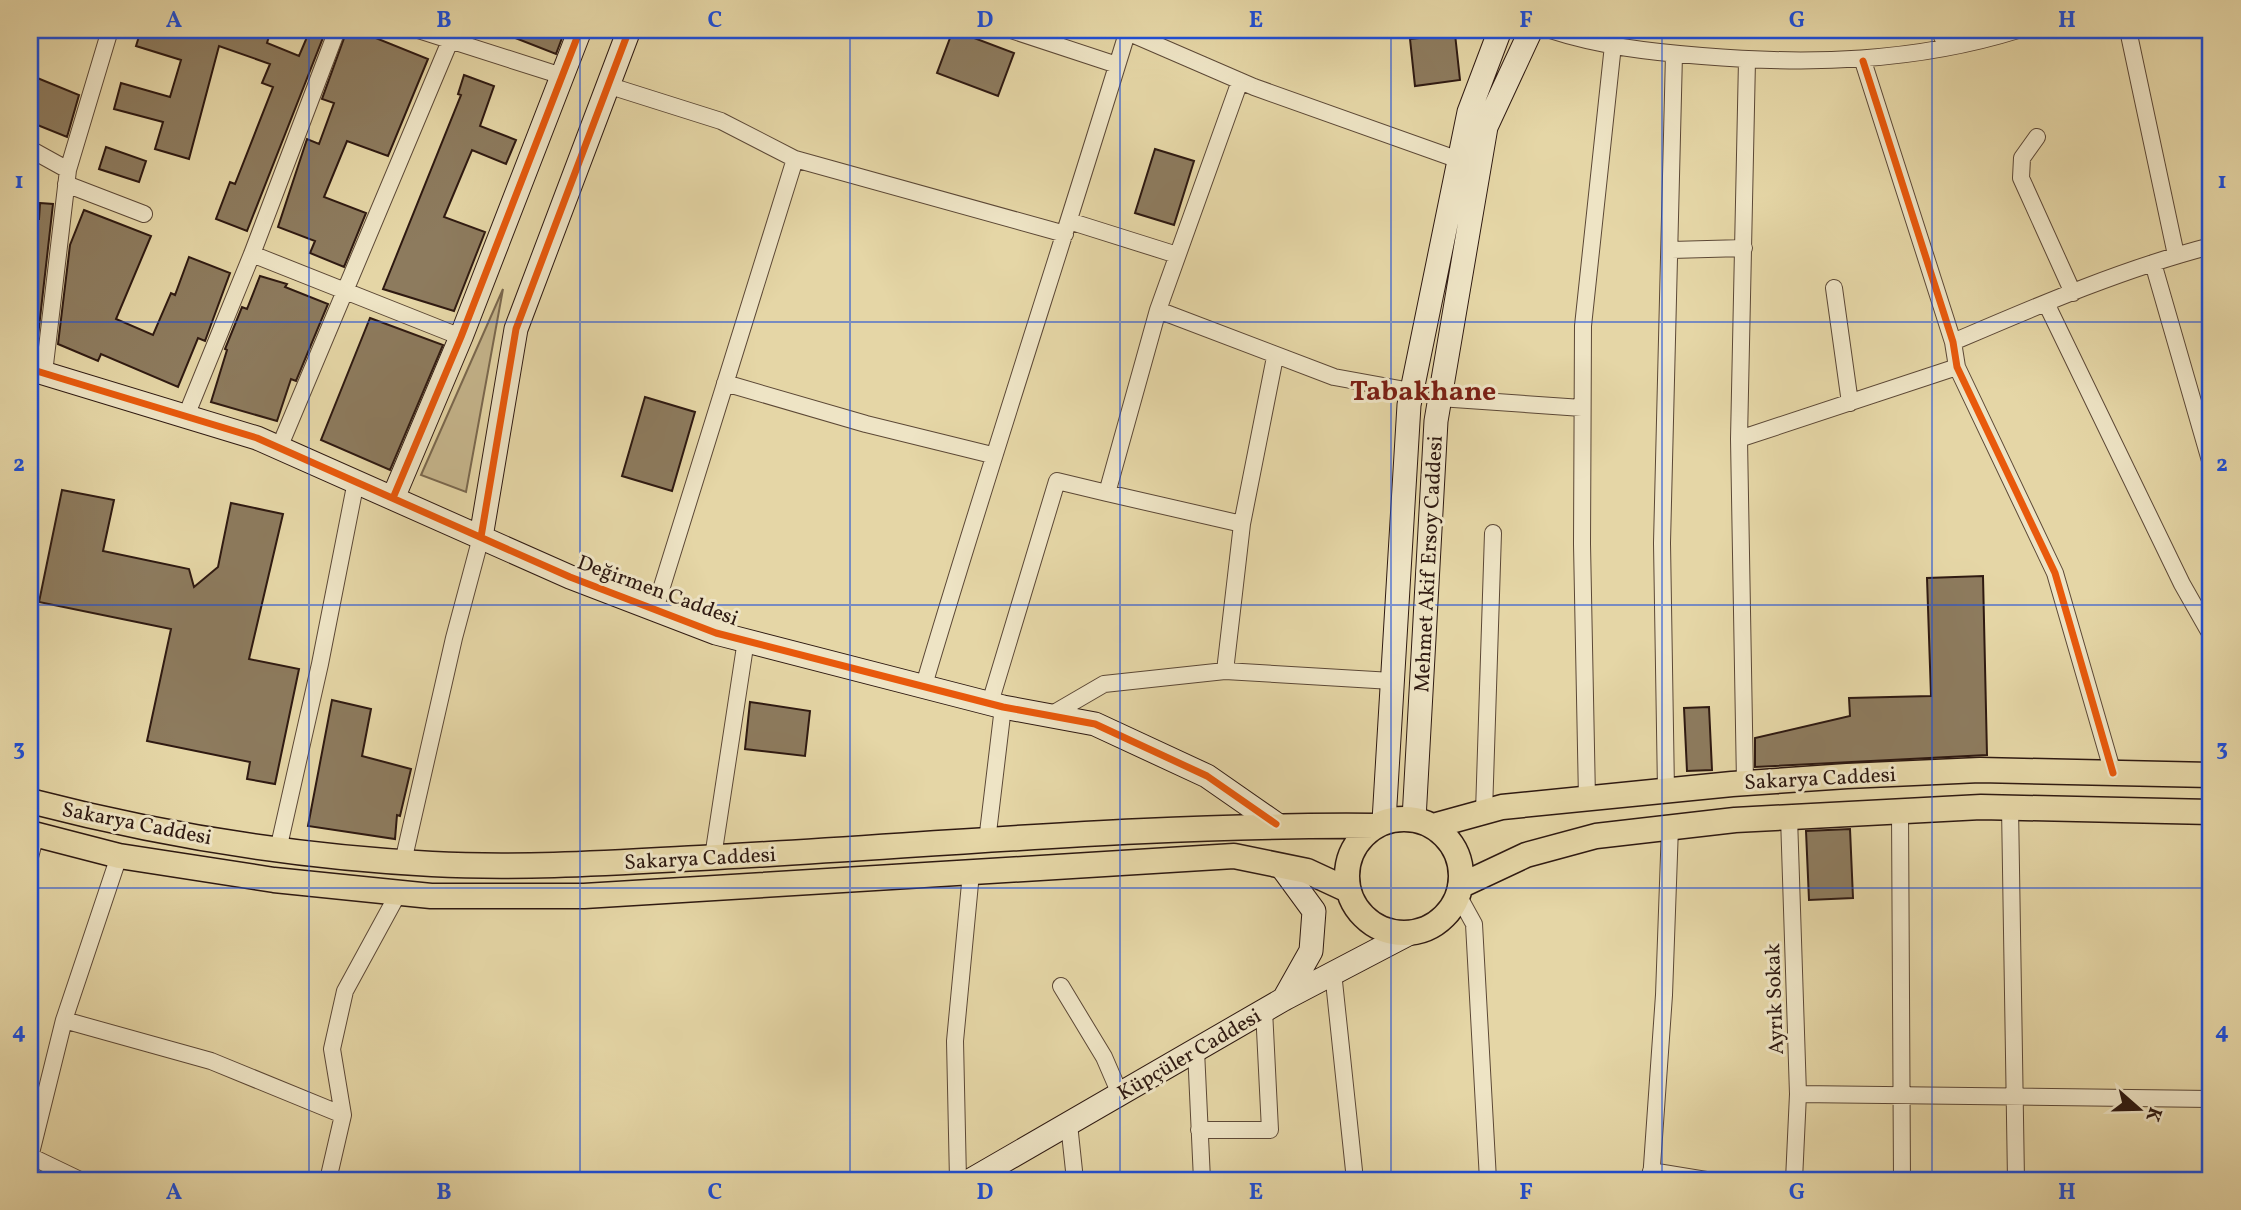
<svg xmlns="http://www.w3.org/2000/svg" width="2241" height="1210" viewBox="0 0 2241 1210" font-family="Vollkorn,serif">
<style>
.green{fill:#c6b68d;stroke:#7a684f;stroke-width:2}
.building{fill:#8d7b5e;stroke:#2e1911;stroke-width:2}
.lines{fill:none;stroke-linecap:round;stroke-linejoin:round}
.street-casing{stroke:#5c4836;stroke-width:18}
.secondary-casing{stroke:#2e1911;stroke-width:25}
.primary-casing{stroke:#2e1911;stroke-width:27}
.street{stroke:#eee4c5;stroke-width:16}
.secondary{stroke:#eee4c5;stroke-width:23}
.primary{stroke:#e5d6a6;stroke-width:24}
.cycleway-casing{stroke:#eee4c5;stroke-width:11}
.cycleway{stroke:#e8590c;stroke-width:7}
.grid{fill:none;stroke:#1d4ed8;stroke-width:2;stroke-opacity:0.55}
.labels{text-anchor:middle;stroke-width:6;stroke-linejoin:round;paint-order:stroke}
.street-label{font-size:21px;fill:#2e1911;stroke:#eee4c5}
.district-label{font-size:28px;font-weight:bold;fill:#7a1f14;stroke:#eee4c5}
.neatline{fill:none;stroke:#1d4ed8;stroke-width:2.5}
.grid-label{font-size:23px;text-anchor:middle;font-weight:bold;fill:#1d4ed8}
</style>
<rect width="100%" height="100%" fill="#e5d6a6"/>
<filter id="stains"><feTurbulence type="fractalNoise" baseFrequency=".00286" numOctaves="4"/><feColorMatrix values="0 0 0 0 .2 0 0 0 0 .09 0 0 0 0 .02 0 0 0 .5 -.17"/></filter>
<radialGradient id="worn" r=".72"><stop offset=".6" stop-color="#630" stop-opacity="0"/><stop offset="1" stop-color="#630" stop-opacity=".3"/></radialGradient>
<path class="green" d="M 503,289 L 466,492 L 421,475 Z"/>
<path class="building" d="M 141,30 L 271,30 L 267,43 L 299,56 L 310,30 L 326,30 L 247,231 L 216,219 L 230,182 L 235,184 L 273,87 L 262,83 L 270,64 L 219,46 L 189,159 L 155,149 L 163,122 L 114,109 L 121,83 L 170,97 L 181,60 L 136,46 Z
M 347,30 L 356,30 L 428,59 L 388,156 L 347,141 L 324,197 L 366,213 L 344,267 L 310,253 L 315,241 L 278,227 L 307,139 L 319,144 L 334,103 L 322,99 Z
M 495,30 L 565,30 L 556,54 Z
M 953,30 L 1014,53 L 998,96 L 937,73 Z
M 1455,34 L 1460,80 L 1415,86 L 1410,39 Z
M 30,75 L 79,95 L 67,137 L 30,122 Z
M 464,75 L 494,86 L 480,126 L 516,140 L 506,164 L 472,150 L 444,217 L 485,232 L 454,311 L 383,289 L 461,95 L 458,94 Z
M 106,147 L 146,161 L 139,182 L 99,169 Z
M 1155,149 L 1194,161 L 1174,225 L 1135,213 Z
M 40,203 L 53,204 L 38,336 L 30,333 L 30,219 L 39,219 Z
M 84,210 L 151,236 L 116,319 L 153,335 L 171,293 L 175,295 L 189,257 L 230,273 L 205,341 L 198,338 L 178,387 L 101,354 L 98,361 L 58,344 L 70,245 Z
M 260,276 L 287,284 L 285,287 L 328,304 L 296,381 L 291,379 L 277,421 L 211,402 L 227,350 L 225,349 L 242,307 L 247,309 Z
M 370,318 L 443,345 L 390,470 L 321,440 Z
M 645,397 L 695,412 L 672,491 L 622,476 Z
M 62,490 L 114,500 L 103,551 L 189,569 L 194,587 L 218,567 L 231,503 L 283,514 L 249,659 L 299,669 L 275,784 L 247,779 L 250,762 L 147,741 L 171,629 L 39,602 Z
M 1983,576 L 1987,755 L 1755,767 L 1755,738 L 1850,716 L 1849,698 L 1931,696 L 1927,578 Z
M 332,700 L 371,709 L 362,756 L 411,769 L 400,816 L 397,815 L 395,839 L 308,826 Z
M 750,702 L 810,711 L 805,756 L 745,749 Z
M 1709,707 L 1712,770 L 1687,771 L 1684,708 Z
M 1850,829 L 1853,898 L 1809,900 L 1806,831 Z"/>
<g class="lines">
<g class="street-casing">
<path id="street" d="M 418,30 L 562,76
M 1011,30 L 1117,65
M 1550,30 C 1599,46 1650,52 1702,56 C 1809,65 1915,62 2018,30
M 1939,30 L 1947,47
M 2128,30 L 2176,255
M 1127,32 L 1254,87 L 1459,160
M 1863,61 L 1953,342 L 1957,367 L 2055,573 L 2113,773
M 607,85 L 721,121 L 795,159 L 1065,234
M 2037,137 L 2022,158 L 2021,178 L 2073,293
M 30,149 L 68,170
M 66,184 L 144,214
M 1069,221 L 1177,255
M 1671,250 L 1744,248
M 252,254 L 461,337
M 2153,263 L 2211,464
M 1834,288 L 1850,403
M 2046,303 L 2182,584 L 2211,635
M 1158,310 L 1334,377 L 1411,391
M 1953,342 C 2037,306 2122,269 2211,246
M 44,373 L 68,170 L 110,30
M 725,383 L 866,424 L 992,455
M 1439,398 L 1582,408
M 186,416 L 252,254 L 337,30
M 1739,439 L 1747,60
M 279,448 L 450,41
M 1107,493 L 1242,524
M 655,609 L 795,159
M 1225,671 L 1242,524 L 1275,357
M 924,685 C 989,466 1061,249 1128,30
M 990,703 L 1057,481 L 1107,493 L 1158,310 L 1240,81
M 1049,716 L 1104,684 L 1225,671 L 1392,681
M 1745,783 L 1739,439 L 1957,367
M 1666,791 L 1662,543 L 1674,54
M 1587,799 L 1582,544 L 1583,326 L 1613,45
M 2010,807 L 2016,1180
M 1900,811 L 1902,1180
M 1484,812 L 1493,533
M 1789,817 L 1798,1094 L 1794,1180
M 987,841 L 1003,707
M 278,850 L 320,664 L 356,481
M 30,857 L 36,834
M 713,857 L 746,640
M 403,862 L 454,638 L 481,537
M 1458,895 L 1474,924 L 1488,1180
M 1333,972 L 1355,1180
M 1061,986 L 1104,1057 L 1120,1094
M 64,1020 L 211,1061 L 343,1115
M 1196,1050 L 1202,1180
M 1798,1094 L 2211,1099
M 1069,1124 L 1075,1180
M 1199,1130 L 1270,1130 L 1264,1010
M 30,1156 L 80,1180
M 30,1157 L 64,1020 L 119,856
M 1651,1171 L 1706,1180
M 328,1180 L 343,1115 L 332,1049 L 345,991 L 399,892
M 958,1180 L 955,1041 L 971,873
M 1651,1180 L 1664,995 L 1670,827"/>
</g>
<g class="secondary-casing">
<path id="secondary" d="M 30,369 L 257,438 L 570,577 L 716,633 L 1003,707 L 1095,724 L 1207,776 L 1276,824
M 393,498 L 461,337 L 580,30
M 481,537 L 516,329 L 629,30
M 1414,819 L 1436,421 L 1486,127 L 1531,30
M 1384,821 L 1409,405 L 1469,112 L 1500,30
M 1281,866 L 1314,911 L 1311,951 L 1284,999
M 971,1180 L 1284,999 L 1410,933"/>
</g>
<g class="primary-casing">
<path id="primary" d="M 30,801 C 161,835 296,857 432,864 C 527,869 622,862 717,857 C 937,845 1155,824 1375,826
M1347 876a57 57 0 1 1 114 0a57 57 0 1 1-114 0Z
M 1433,826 L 1502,807 L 1732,784 L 1847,776 L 1980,770 L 2211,775
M 30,833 L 119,856 L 274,880 L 431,896 L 584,896 L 1234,856 L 1307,871 L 1348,890
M 1460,886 L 1526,855 L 1596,836 L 1735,820 L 1981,807 L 2211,812"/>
</g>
<use href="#street" class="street"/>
<use href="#secondary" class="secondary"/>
<use href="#primary" class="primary"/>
<g class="cycleway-casing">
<path id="cycleway" d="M 1863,61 L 1953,342 L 1957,367 L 2055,573 L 2113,773
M 30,369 L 257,438 L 570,577 L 716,633 L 1003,707 L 1095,724 L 1207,776 L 1276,824
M 393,498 L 461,337 L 580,30
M 481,537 L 516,329 L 629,30"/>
</g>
<use href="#cycleway" class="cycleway"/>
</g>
<path class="grid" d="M 309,30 L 309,1180M 580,30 L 580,1180M 850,30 L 850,1180M 1120,30 L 1120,1180M 1391,30 L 1391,1180M 1662,30 L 1662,1180M 1932,30 L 1932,1180M 30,322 L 2211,322M 30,605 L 2211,605M 30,888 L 2211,888"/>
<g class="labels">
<g class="street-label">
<text transform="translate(1428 564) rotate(-87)" y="7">Mehmet Akif Ersoy Caddesi</text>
<text transform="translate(658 590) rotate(20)" y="7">Değirmen Caddesi</text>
<text transform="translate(1820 778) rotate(-3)" y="7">Sakarya Caddesi</text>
<text transform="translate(137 823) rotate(11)" y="7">Sakarya Caddesi</text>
<text transform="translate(700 858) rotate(-3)" y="7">Sakarya Caddesi</text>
<text transform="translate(1774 999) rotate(-92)" y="7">Ayrık Sokak</text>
<text transform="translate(1189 1054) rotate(-30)" y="7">Küpçüler Caddesi</text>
</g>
<g class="district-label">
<text x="1423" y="400">Tabakhane</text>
</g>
</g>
<rect width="2241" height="1210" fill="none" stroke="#e5d6a6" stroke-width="77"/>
<g transform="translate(2139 1109) rotate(110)" stroke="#eee4c5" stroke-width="5" paint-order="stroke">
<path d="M0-5L12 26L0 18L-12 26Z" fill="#2e1911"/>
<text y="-10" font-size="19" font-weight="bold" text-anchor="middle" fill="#2e1911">K</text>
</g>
<rect x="38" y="38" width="2164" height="1134" class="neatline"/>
<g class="grid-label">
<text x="174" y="27">A</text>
<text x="444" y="27">B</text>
<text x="715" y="27">C</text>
<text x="985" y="27">D</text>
<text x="1256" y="27">E</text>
<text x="1526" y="27">F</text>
<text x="1797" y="27">G</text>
<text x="2067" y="27">H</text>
<text x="19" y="188">1</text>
<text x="2222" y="188">1</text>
<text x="19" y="471">2</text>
<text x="2222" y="471">2</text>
<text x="19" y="755">3</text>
<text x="2222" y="755">3</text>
<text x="19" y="1038">4</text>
<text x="2222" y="1038">4</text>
<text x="174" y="1199">A</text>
<text x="444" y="1199">B</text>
<text x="715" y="1199">C</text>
<text x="985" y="1199">D</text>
<text x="1256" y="1199">E</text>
<text x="1526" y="1199">F</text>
<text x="1797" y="1199">G</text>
<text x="2067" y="1199">H</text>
</g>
<rect width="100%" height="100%" filter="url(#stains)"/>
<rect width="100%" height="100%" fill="url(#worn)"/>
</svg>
